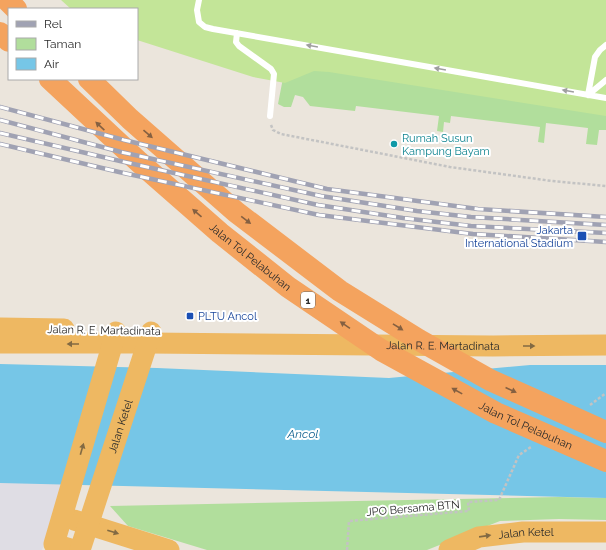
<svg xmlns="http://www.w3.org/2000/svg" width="606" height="550" viewBox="0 0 606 550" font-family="Raleway,sans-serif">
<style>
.industrial{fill:#dfdde4}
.green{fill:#b1de9c}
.pitch{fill:#c3e598}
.water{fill:#76c6e7}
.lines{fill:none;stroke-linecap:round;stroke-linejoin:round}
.path{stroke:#c3c3c3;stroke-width:2.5;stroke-dasharray:3 2;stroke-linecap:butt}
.service{stroke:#fff;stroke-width:6}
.trunk{stroke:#eeb862;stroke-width:21}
.motorway{stroke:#f4a35e;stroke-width:22}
.rail-casing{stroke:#a0a2b3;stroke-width:4.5}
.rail{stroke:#fff;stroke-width:3;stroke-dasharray:9;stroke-linecap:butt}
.oneway{fill:#9f9f9f}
.oneway2{fill:#856041}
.oneway3{fill:#826a43}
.culture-dot{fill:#0f9aa8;stroke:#fff;stroke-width:1.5}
.transit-dot{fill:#1a4fb4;stroke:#fff;stroke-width:1.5}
.labels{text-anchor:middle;stroke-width:4;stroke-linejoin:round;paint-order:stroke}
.shield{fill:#fff;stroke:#6a6a6a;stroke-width:1}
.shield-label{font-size:10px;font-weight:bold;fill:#2a2a2a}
.culture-label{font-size:11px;fill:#0d838f;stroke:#fff;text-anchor:start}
.transit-label{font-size:11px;fill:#164399;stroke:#fff;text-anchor:end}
.street-label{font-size:11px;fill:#2a2a2a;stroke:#fff}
.water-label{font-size:12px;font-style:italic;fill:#156492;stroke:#fff}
</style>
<rect width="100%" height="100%" fill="#ebe5dc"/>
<path class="industrial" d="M 0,482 L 67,483 L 42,550 L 0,550 Z"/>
<path class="green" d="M 380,62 L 606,102 L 606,130 L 599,130 L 597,145 L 586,144 L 588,128 L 546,123 L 544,143 L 538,142 L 540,127 L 451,116 L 450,123 L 444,122 L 443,132 L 437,131 L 439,116 L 356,106 L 355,111 L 310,106 L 303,97 L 295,95 L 291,107 L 284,107 L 278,104 L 283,78 L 282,74 Z
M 559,497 L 606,498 L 606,520 L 559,519 L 500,521 L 427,550 L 207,550 L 128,526 L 110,506 Z"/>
<path class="pitch" d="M 61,0 L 606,0 L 606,116 L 329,72 L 314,71 L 285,83 L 253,77 L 137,40 L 137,9 L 71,9 Z"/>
<path class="water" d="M 0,364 L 157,368 L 389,378 L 530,365 L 606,365 L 606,498 L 0,483 Z"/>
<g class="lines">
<path class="path" d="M 271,125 L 273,130 L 281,134 L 450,167 L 552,181 L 606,186
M 590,405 L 606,393
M 347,550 L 349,521 L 469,511 L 468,502 L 499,500 L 519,455 L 531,447"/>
<path class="service" d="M 199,0 L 197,10 L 199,22 L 205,27 L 213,29 L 606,98
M 237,33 L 236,42 L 239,46 L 271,69 L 274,74 L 270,116
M 588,95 L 595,57 L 600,50 L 606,45
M 588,95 L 606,80"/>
<g class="trunk">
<path d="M 0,328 L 64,329"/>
<path id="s1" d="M 0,343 L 148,343 L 493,346 L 606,345"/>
<path d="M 74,520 L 169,550"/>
<path d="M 74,550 L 54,544 L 116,332"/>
<path id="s2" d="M 80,550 L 151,332"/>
<path id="s3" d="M 449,550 L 479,537 L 523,532 L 606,532"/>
</g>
<g class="motorway">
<path d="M 7,0 L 16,9"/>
<path d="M 0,33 L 9,41"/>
<path id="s4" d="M 50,79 L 139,162 L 220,233 L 288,287 L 381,350 L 496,413 L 606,461"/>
<path d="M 89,79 L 130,119 L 236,212 L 340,291 L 419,340 L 490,380 L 606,432"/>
</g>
<g class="rail-casing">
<path id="rail" d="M 0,107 L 124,140 L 327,189 L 478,209 L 606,217
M 0,120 L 121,152 L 321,196 L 417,211 L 471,217 L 606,225
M 0,133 L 120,161 L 318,205 L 403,218 L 471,226 L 606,233
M 0,144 L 119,172 L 319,215 L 473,234 L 606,242"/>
</g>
<use href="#rail" class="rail"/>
</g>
<defs><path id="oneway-solid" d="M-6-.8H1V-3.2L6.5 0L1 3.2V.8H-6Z"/></defs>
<g class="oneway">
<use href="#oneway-solid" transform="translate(312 46) rotate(-170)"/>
<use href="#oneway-solid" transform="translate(440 69) rotate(-170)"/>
<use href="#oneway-solid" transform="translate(568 91) rotate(-170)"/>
</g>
<g class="oneway2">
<use href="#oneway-solid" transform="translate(100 126) rotate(-137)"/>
<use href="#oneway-solid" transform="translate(148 134) rotate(41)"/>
<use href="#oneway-solid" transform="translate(197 213) rotate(-139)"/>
<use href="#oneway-solid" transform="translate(246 220) rotate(37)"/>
<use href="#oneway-solid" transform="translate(345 325) rotate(-146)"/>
<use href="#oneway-solid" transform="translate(398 327) rotate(32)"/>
<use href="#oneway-solid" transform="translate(511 390) rotate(25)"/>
<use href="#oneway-solid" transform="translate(457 391) rotate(-151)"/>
</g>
<g class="oneway3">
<use href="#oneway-solid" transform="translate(73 344) rotate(-180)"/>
<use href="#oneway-solid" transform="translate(529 346)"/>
<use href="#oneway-solid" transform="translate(82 449) rotate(-74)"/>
<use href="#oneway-solid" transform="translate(113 532) rotate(18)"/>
<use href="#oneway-solid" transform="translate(485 536) rotate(-8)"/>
</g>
<circle class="culture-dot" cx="394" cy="144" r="4"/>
<g class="transit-dot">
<rect x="577" y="231" width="10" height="10" rx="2"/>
<rect x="186" y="312" width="8" height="8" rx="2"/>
</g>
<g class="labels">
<rect class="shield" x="301" y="292" width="14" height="16" rx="3"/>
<g class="shield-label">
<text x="308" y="304">1</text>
</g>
<g class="culture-label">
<text x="402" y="142">Rumah Susun<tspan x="402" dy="13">Kampung Bayam</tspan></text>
</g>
<g class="transit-label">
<text x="573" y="234">Jakarta<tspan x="573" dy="13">International Stadium</tspan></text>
<text x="198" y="320" text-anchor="start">PLTU Ancol</text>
</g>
<g class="street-label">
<text dy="4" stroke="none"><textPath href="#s4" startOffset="268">Jalan Tol Pelabuhan</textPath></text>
<text transform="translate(104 330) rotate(1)" y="4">Jalan R. E. Martadinata</text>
<text dy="4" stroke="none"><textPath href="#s1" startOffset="443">Jalan R. E. Martadinata</textPath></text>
<text dy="4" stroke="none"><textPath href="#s4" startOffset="592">Jalan Tol Pelabuhan</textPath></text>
<text dy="4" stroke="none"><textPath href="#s2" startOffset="130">Jalan Ketel</textPath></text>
<text transform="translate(413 508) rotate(-5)" y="4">JPO Bersama BTN</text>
<text dy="4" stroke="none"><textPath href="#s3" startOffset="80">Jalan Ketel</textPath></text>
</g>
<g class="water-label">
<text x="303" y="438">Ancol</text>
</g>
</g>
<rect x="8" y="8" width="130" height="72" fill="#ffffff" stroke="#aaaaaa"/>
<rect x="16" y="21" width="20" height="6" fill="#a0a2b3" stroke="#aaaaaa"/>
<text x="44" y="28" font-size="12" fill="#2a2a2a">Rel</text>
<rect x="16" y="38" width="20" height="12" fill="#b1de9c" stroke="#aaaaaa"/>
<text x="44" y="48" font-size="12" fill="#2a2a2a">Taman</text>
<rect x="16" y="58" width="20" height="12" fill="#76c6e7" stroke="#aaaaaa"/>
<text x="44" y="68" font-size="12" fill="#2a2a2a">Air</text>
</svg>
